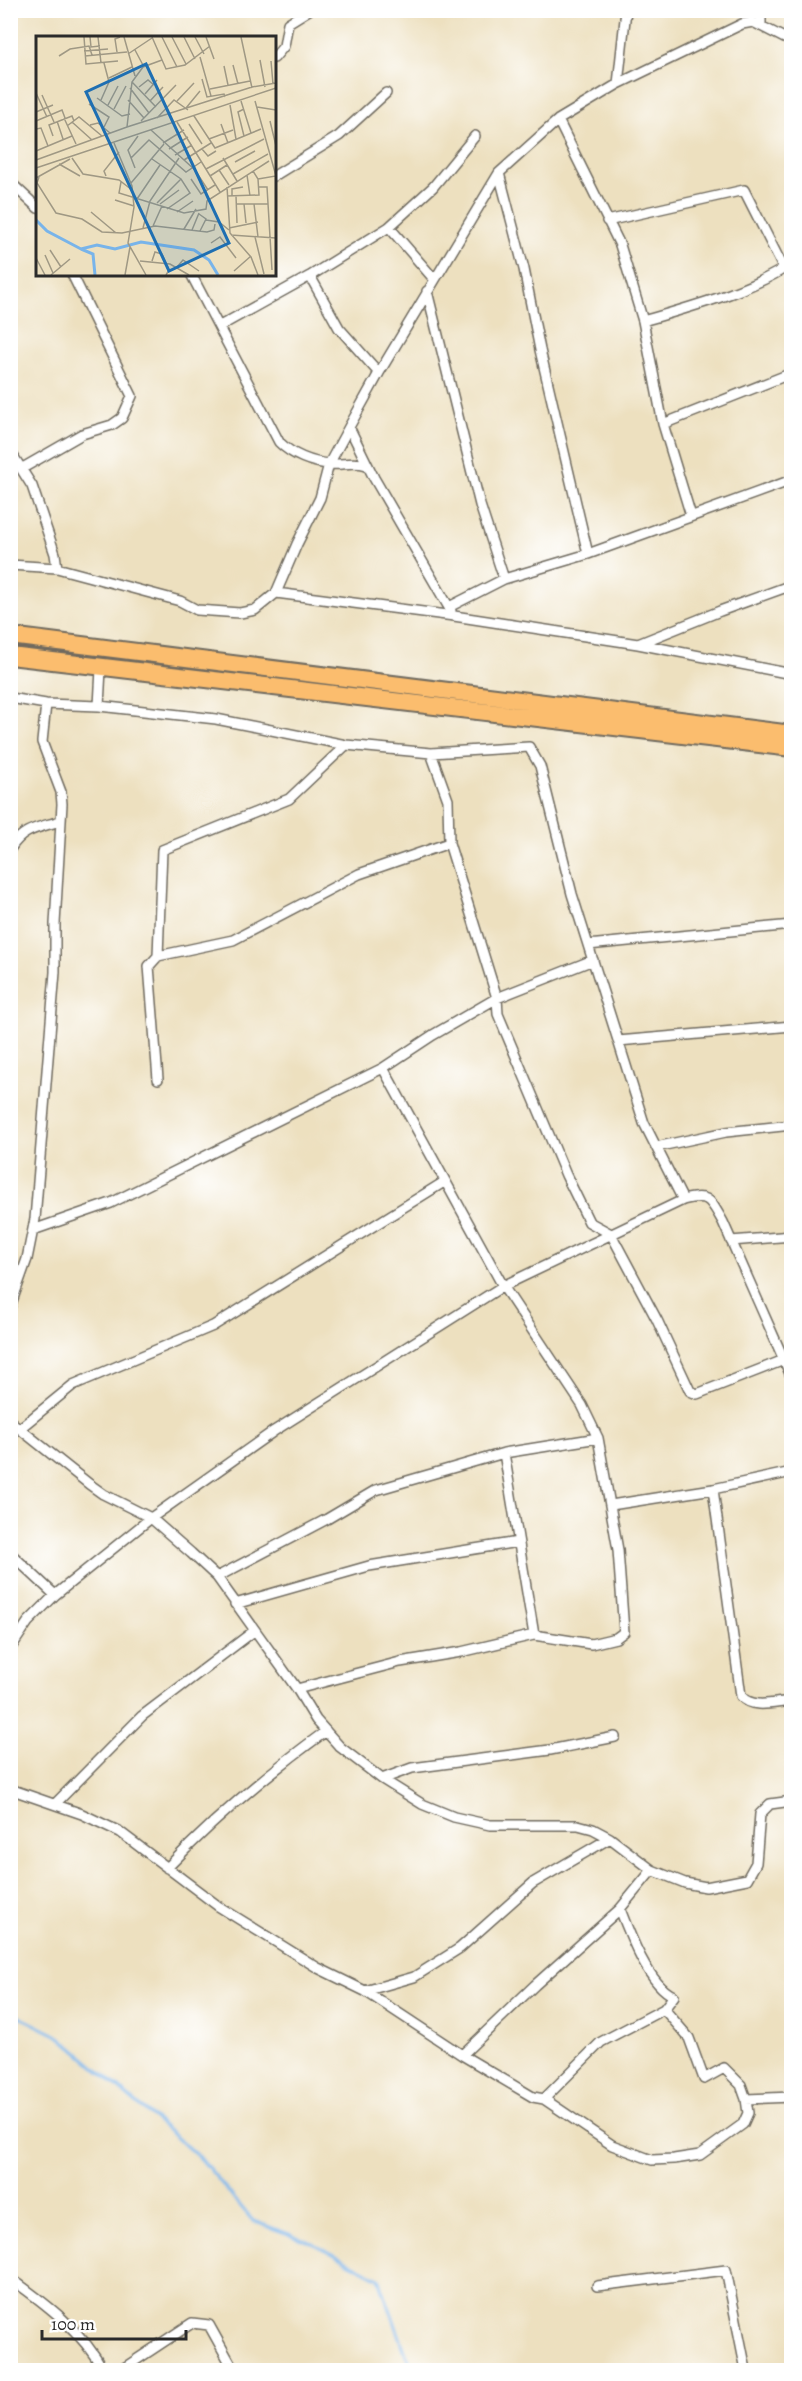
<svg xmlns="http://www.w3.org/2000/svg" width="802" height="2381" viewBox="0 0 802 2381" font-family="Alegreya,serif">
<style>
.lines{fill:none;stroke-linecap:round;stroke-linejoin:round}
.stream{stroke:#78b4ea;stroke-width:3}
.minor-casing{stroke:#6f6a5f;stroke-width:12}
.motorway-casing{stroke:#6f6a5f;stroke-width:20}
.minor{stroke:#fff;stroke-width:9}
.motorway{stroke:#fbbd6e;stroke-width:16}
.inset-river{fill:none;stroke:#78b4ea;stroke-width:3}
.inset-road{fill:none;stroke:#9f9884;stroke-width:1.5}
.view{fill:#1f6fb2;fill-opacity:0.15;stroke:#1f6fb2;stroke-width:3}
.inset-edge{fill:none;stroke:#2b2b2b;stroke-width:3}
</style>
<rect width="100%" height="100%" fill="#fff"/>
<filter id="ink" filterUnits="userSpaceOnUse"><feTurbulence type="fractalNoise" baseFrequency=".0167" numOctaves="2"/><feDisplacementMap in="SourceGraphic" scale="12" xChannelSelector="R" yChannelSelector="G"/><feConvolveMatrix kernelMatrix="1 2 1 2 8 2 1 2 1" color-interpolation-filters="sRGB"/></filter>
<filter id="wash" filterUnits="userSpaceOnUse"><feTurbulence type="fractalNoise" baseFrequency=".008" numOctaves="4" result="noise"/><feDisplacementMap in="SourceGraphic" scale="24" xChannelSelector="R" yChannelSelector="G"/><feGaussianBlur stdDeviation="1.35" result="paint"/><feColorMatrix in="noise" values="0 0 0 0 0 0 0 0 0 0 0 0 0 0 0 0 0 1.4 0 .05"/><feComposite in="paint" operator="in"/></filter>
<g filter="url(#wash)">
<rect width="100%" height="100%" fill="#ede0bf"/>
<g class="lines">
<path class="stream" d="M 10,2012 L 60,2037 L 201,2159 L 253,2221 L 308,2241 L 379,2278 L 409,2363 L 415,2370"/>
</g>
</g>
<g filter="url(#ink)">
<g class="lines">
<g class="minor-casing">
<path id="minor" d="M 761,10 L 761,25
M 274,58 L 284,46 L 288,23 L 309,10
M 618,84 L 626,10
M 558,120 L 620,245 L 643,321 L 663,424 L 691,516
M 499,173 L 524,269 L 540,350 L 588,554
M 274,176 L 339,136 L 386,93
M 10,182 L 38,208
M 607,221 L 744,190 L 784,269
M 389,227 L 434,279
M 191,274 L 279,442 C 292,455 312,463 330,464 C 344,465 354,461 367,465
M 310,276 L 339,328 L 379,373
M 427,291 L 480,505 L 504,579
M 643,321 C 687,308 755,290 792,263
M 220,326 L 310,276 L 389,227 L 433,187 L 475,136
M 663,424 L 792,373
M 349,427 L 374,478 L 451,611
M 10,451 L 32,486 L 55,554 L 57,568
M 21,469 L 82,434 L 112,425 L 122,418 L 132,396 L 72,274
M 10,565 L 57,568 L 180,601 L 197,610 L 240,613 L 255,610 L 276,593 L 454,616 L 638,644 L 792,674
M 276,593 L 297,544 L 320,498 L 329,464 L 349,427 L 379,373 L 499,173 L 558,120 L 618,84 L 742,24 L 753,22 L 792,42
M 449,607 L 504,579 L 588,554 L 792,480
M 638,644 L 720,611 L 792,585
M 10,698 L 46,704 L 99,706 L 216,719 L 346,745 L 431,753 L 529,747 L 540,766 L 572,894 L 644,1123 L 683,1200
M 99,706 L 101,669
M 431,753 L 448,800 L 449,843
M 10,849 C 23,828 38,828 60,821
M 588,945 L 792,925
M 158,956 L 233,940 L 359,874 L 449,843 L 497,998 L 498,1014 L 566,1175 L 589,1222 L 611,1234 L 657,1320 L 690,1391 L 697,1394 L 784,1360 L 792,1360
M 618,1041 L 792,1026
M 158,1079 L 149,966 L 158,956 L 162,850 L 289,799 L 346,745
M 656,1147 L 726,1132 L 792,1125
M 33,1230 L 111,1203 L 383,1068 L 433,1035 L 497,998 L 593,960
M 731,1241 L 792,1236
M 10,1307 L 27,1259 L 35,1219 L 55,972 L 55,924 L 62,804 L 61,792 L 42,742 L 46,704
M 10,1421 L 89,1484 L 103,1494 L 151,1518 L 191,1553 L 217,1577 L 297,1689 L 316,1720 L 340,1747 L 382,1779 L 422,1804 L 454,1817 L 490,1825 L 578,1825 L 593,1829 L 610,1838 L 652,1870 L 685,1883 L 706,1887 L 747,1879 L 756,1863 L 760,1814 L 770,1804 L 792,1801
M 19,1429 L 73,1385 L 213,1326 L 444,1182
M 504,1453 L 534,1635
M 713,1489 L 741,1696 C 753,1710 775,1702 792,1701
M 611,1505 L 713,1489 L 792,1472
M 10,1553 L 55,1595
M 217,1577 L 327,1519 L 376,1490 L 504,1453 L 598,1438
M 235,1604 L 369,1566 L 518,1542
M 10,1649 L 28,1622 L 55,1595 L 151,1518 L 274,1431 L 503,1286 L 683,1200 C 710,1193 710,1200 723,1222 L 792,1378
M 297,1689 L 400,1662 L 461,1652 L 534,1635 L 591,1644 L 616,1638 L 624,1632 L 618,1550 L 598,1438 L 582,1405 L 503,1286 L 383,1068
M 382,1779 L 412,1768 L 550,1750 L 615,1737
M 10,1789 L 82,1814 L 120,1832 L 218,1906 L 318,1968 L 365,1991 L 462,2055 L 533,2097 L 544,2099 L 612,2145 L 652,2160 L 674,2159 L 700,2155 L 743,2124 L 748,2113 L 746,2099 L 741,2085 L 724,2068 L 704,2079 L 689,2038 L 664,2009
M 56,1803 L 142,1716 L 254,1631
M 167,1868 C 216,1817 268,1773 326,1731
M 365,1991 L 414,1977 L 460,1948 L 533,1883 L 610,1838
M 462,2055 L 535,1985 L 620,1909 L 652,1870
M 544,2099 L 601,2042 L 664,2009 L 674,1996 C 649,1986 629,1933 620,1909
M 746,2099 L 792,2097
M 10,2278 C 45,2303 83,2331 103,2370
M 597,2286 L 726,2270 L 746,2370
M 121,2370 L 192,2323 L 209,2325 L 234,2370"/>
</g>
<g class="motorway-casing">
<path id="motorway" d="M 10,636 L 792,734
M 10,656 L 792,748"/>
</g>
<use href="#minor" class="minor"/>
<use href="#motorway" class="motorway"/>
</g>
</g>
<g transform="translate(36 36)">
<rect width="240" height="240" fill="#ede0bf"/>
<path class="inset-river" d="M 0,184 L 11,195 L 45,213 L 61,209 L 79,213 L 105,206 L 158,214 L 173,224 L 182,239M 45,213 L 57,218 L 59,239"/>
<path class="inset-road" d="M 48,1 L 50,28 L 82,25M 54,1 L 55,11 L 64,10M 62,1 L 65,27M 88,1 L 99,40M 116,1 L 130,33 L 149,29 L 174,10M 126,1 L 141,31M 136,1 L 150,28M 148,1 L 159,23M 159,1 L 168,18M 170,1 L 178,23M 205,1 L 216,52M 99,14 L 108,31M 48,15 L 72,13M 81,16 L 79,3 L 84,1M 92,18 L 116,2M 23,20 L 34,13 L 53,10 L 56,19M 49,20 L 91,16M 164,21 L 175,60M 224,24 L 229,51M 235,25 L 237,48M 197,29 L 202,48M 188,30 L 192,49M 73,42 L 96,31M 166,43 L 171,61 L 188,58 L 189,61M 96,46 L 120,71M 103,51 L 112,44 L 118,49M 94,52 L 113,77M 174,53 L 214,45M 0,57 L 11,81M 109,58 L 121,44M 6,59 L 18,86M 61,62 L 86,80 L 94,78M 65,64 L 73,46 L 68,27M 92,64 L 108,82M 114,65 L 127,51M 141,65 L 158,47M 205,65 L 215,97M 219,65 L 240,140 L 222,143M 53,68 L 73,81 L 68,91M 72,69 L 82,50M 194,69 L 200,103M 221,71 L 240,74M 150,72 L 164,55M 78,73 L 90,50M 0,76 L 17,69M 158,80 L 179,112 L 225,93M 28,82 L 40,108M 121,82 L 138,64 L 152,74M 0,85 L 26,74 L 29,82M 21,85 L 27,103M 105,85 L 140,49M 234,85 L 240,110M 36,86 L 56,104M 141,86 L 184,156M 153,88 L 166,108M 185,88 L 192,107M 54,89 L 62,87 L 74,97M 31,90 L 43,81 L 66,100M 91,91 L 96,46 L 107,31 L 126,24M 0,93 L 5,92 L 12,110M 115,94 L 159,134 L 172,154M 17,100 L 13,89 L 36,80 L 38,85M 208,100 L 202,76 L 208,73M 173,103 L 197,94M 78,107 L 96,150 L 98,171 L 92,207 L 110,239M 127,107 L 148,94M 133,113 L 152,101M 166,113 L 172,120 L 180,115M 0,115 L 36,100M 139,119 L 156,109M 36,122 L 47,138 L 83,144 L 96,154M 95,122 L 113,104 L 150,136 L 165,126M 187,122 L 201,145M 116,123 L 145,143 L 154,157 L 131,173M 0,124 L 91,91 L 216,51 L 240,47M 148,124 L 175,107M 199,126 L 219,115M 23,128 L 44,140M 0,132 L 240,52M 99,132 L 92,114 L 102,100M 170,133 L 228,103M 183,134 L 193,149M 197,138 L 232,118M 211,139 L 214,160M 70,140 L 68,135 L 83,116M 174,140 L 191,129M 3,141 L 1,147 L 20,177 L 46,183 L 66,196 L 86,197 L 119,190 L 171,196 L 178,194 L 179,188M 0,142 L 34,123M 155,143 L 165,158 L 179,149M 85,146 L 83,157 L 148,177 L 170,173 L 171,165 L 233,125M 95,147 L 128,108M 191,151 L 194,197 L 215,221 L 222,239M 223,151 L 231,151 L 236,234M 191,160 L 223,159 L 222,143 L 217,135M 196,160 L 196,153 L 207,151M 200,160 L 201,187M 101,163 L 124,129M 79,164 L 98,170M 121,167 L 145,143M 124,168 L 143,154M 200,168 L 232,168M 208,168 L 210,187M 218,168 L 222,201M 55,176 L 80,197M 141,176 L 157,165M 163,178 L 170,183 L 164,195M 170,184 L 183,186 L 193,194M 117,190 L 126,170M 107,192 L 114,165 L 143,122M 193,192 L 222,186M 148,193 L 160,173M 156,194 L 163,177M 195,199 L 240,202M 219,201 L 228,238M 175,207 L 184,201 L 200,222M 14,214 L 25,231M 9,219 L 17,237M 0,222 L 9,239M 104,225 L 134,228 L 153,239M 116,225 L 119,216 L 126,218 L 133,234 L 130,239M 141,231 L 147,224 L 163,235M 198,235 L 215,220M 15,239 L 34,223M 89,239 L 94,211"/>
<path class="view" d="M 110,28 L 193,207 L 133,235 L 50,56 Z"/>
<rect width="240" height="240" class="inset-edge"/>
</g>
<rect width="802" height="2381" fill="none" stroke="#fff" stroke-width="36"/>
<path d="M42 2330v9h144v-9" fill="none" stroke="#2b2b2b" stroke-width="3"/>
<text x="51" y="2330" font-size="18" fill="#2b2b2b" stroke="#ffffff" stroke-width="4.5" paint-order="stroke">100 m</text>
</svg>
